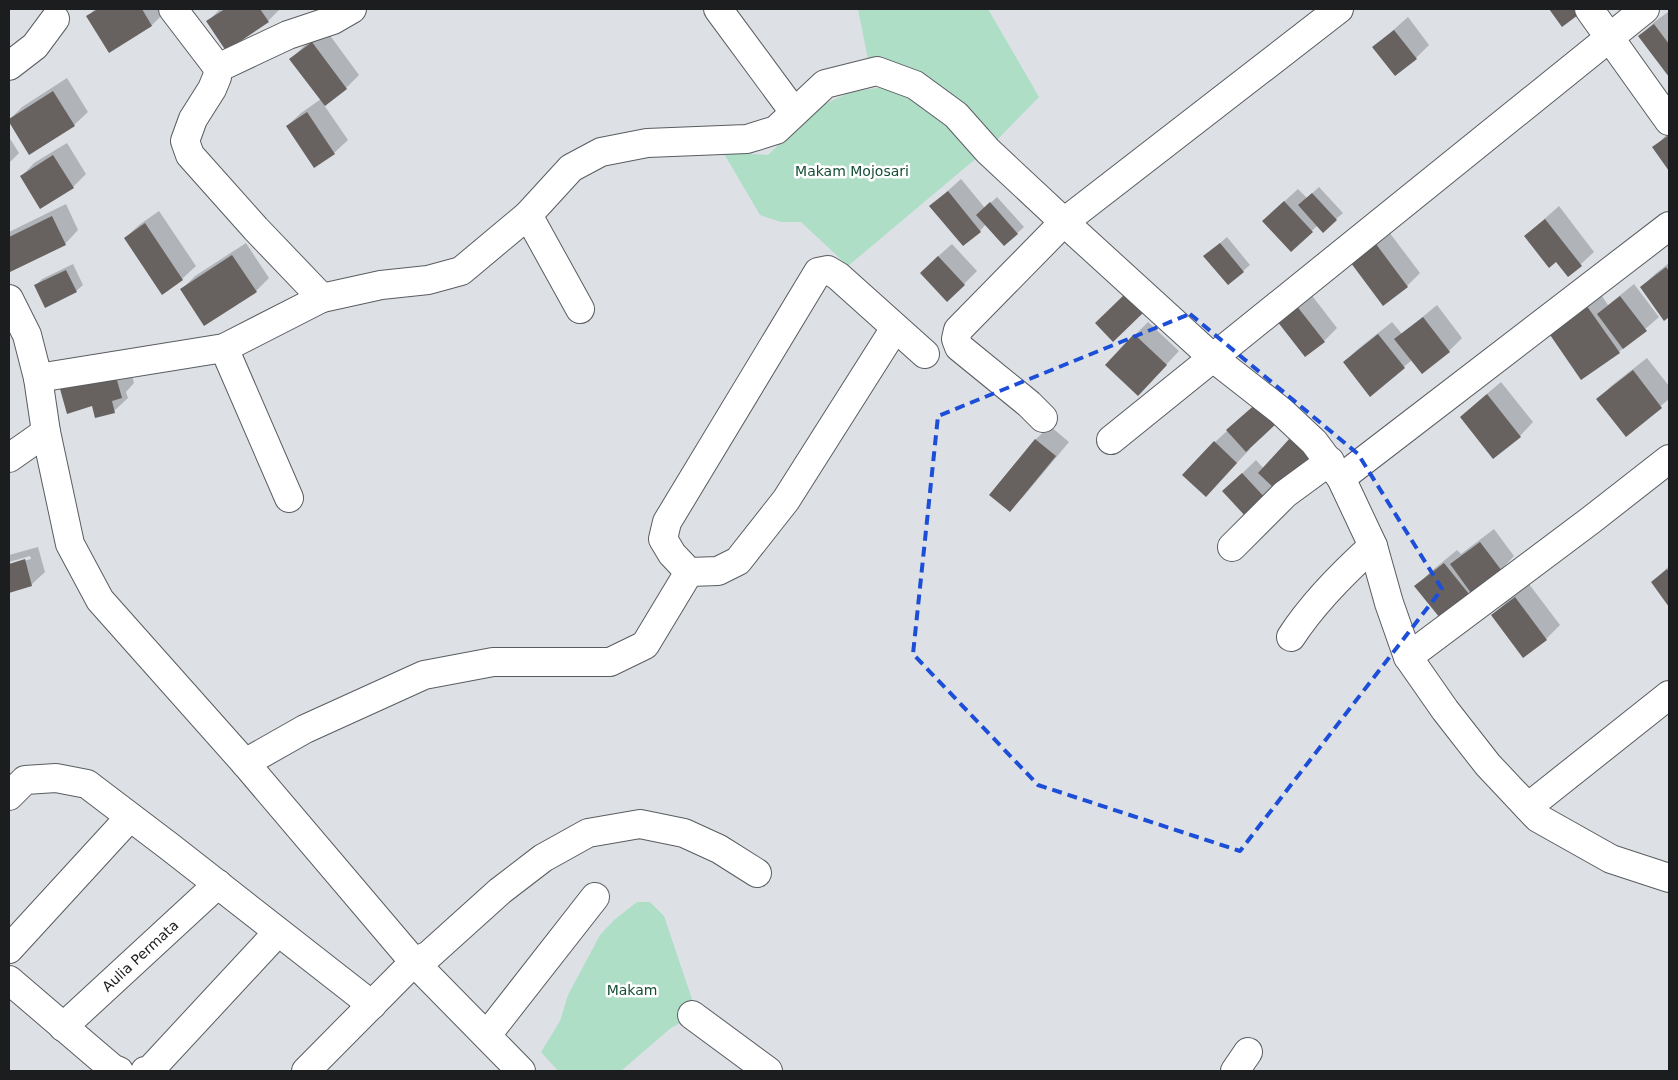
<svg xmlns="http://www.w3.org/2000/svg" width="1678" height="1080" viewBox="0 0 1678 1080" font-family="'DejaVu Sans',sans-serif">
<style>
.green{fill:#afdec7}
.shadow{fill:#0003}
.building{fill:#676260}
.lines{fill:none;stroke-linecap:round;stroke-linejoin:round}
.minor-casing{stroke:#595c60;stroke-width:30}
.minor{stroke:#fff;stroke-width:28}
.marked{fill:none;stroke:#1d4ed8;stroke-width:4;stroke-dasharray:10 6;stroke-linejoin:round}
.labels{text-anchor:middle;stroke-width:5;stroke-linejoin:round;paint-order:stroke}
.park-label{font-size:14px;fill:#144e37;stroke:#fff}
.street-label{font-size:14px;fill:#1b1d1e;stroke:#fff}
</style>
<rect width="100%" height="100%" fill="#dde1e6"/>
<path class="green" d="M 858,9 L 988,9 L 1039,97 L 993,144 L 869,65 Z
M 889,86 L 913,95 L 947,121 L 979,156 L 848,266 L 801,222 L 781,222 L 760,215 L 723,152 L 768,155 L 816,108 L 851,92 Z
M 637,902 L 650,902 L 664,916 L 694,1005 L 688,1019 L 671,1028 L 621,1071 L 558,1071 L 541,1052 L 560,1021 L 568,995 L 600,935 L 614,920 Z"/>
<path class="shadow" d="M 95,9 L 163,9 L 165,12 L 152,25 L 109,52 L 87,17 Z
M 220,9 L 280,9 L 268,21 L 208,21 Z
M 1668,12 L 1669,13 L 1669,75 L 1640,36 L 1653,23 Z
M 1408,17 L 1429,45 L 1416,58 L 1374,47 Z
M 326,30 L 359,75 L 346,88 L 324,105 L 348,140 L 334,153 L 287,126 L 301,113 L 321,99 L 291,59 L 304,46 Z
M 67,78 L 88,112 L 74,125 L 30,153 L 9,120 L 22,107 Z
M 1669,133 L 1667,135 L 1667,138 L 1669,136 L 1669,168 L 1654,148 L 1667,134 Z
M 9,137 L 19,153 L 9,163 Z
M 67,143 L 86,174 L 73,187 L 21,177 L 34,163 Z
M 961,179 L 985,208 L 997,197 L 1024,227 L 1004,245 L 986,224 L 980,231 L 931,206 Z
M 1319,187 L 1343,213 L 1336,219 L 1318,225 L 1291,251 L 1277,208 L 1298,189 L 1307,198 Z
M 66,204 L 78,230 L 65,244 L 10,270 L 9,267 L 9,232 Z
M 1559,206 L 1594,252 L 1568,276 L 1556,260 L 1525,236 Z
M 159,211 L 196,266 L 182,279 L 125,238 L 139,225 Z
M 1386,228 L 1420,273 L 1407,286 L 1350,259 Z
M 1227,237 L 1250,265 L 1228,284 L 1205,256 Z
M 246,243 L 269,278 L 256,291 L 182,289 L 195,276 Z
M 952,244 L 977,271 L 964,284 L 935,259 Z
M 1669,263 L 1669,316 L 1665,319 L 1641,287 L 1655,274 Z
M 73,264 L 83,285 L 76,291 L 36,285 L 42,279 Z
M 1634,284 L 1659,317 L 1619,352 L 1548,329 L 1598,290 L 1608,305 Z
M 1310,293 L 1337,328 L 1324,341 L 1278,321 Z
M 1437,305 L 1462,338 L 1449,351 L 1412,360 L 1370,395 L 1344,362 L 1358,349 L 1392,322 L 1402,334 Z
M 1148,322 L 1179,351 L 1151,381 L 1135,335 Z
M 1647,358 L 1669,386 L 1669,399 L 1626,435 L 1598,399 L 1611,386 Z
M 128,361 L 134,383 L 126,392 L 128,398 L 114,411 L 93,405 L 62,389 L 75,376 Z
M 1501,382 L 1533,422 L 1520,436 L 1493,457 L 1461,417 L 1475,404 Z
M 1272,390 L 1249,448 L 1250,449 L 1219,482 L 1215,442 Z
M 1306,425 L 1267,500 L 1224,491 L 1256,460 L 1264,469 Z
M 1050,426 L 1069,442 L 1023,497 L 1010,510 L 991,494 L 1036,439 Z
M 1494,529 L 1514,556 L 1501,570 L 1468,593 L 1416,586 L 1429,573 L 1457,550 L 1461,554 Z
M 38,547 L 45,572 L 31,585 L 9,591 L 9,565 L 31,559 L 30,556 L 9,562 L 9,555 Z
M 1669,566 L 1669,605 L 1653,582 Z
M 1529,584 L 1560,625 L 1546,639 L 1524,656 L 1493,615 L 1506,602 Z"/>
<path class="building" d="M 98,9 L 142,9 L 152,26 L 109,53 L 86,16 Z
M 225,9 L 260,9 L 269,22 L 226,51 L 206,21 Z
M 1549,9 L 1579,9 L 1582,12 L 1562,27 Z
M 1654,24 L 1669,44 L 1669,77 L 1638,36 Z
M 1394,30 L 1417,59 L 1395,76 L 1372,47 Z
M 312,42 L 347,89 L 325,106 L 289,59 Z
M 53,91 L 75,126 L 29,155 L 9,122 L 9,119 Z
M 307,112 L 335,154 L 314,168 L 286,126 Z
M 1669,135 L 1669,171 L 1652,147 Z
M 53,155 L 74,188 L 40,209 L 20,176 Z
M 948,191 L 981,232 L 963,246 L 929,206 Z
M 1312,193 L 1337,220 L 1323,233 L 1298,205 Z
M 1284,201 L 1313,232 L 1291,252 L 1262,221 Z
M 990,202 L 1018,234 L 1004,246 L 976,215 Z
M 52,216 L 66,245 L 10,272 L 9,237 Z
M 1545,219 L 1582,266 L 1568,277 L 1556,262 L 1549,268 L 1524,236 Z
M 145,223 L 183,280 L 162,295 L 124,238 Z
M 1373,240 L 1408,287 L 1383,306 L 1348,259 Z
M 1220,243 L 1244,272 L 1228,285 L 1203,256 Z
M 232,255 L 257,292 L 204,326 L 180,289 Z
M 938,256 L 965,285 L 947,302 L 920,273 Z
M 1666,267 L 1669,271 L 1669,317 L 1664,321 L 1640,287 Z
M 66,270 L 77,292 L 45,308 L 34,285 Z
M 1125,294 L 1143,313 L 1113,342 L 1095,323 Z
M 1620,296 L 1647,331 L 1623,349 L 1597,314 Z
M 1584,302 L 1620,353 L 1581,380 L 1546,329 Z
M 1296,305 L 1325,342 L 1305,357 L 1277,321 Z
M 1423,317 L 1450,352 L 1422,374 L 1394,339 Z
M 1134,334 L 1167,365 L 1138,396 L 1105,365 Z
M 1378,334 L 1405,368 L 1370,397 L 1343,362 Z
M 1633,370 L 1662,408 L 1626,437 L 1596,399 Z
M 115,373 L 122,398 L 112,401 L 115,413 L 95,418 L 92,406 L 67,414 L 60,389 Z
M 1487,394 L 1521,437 L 1493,459 L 1460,417 Z
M 1258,402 L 1277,423 L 1246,452 L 1226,430 Z
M 1291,437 L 1313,458 L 1280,494 L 1258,473 Z
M 1035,439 L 1056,456 L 1010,512 L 989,495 Z
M 1214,441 L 1237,463 L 1206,497 L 1182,475 Z
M 1242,473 L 1268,501 L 1248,519 L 1222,491 Z
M 1480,542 L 1502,571 L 1471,593 L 1450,564 Z
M 25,559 L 32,586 L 9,593 L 9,564 Z
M 1444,563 L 1469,594 L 1440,618 L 1414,586 Z
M 1667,569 L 1669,572 L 1669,607 L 1651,582 Z
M 1515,597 L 1547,640 L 1523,658 L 1491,615 Z"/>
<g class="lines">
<g class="minor-casing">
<g id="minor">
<path d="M 173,9 L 218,68 L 217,77 L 212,89 L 193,119 L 185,141 L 190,155 L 256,229 L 322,298 L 381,285 L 428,280 L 461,271 L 528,215 L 580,309"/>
<path d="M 718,9 L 794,112"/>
<path d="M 1589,9 L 1669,121"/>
<path d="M 9,66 L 35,46 L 55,19"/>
<path d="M 218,68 L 288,35 L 333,20 L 352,9"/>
<path d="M 528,215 L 571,168 L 601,152 L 647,143 L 747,139 L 776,130 L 825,84 L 877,71 L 915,85 L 956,115 L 988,151 L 1064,222 L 1212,357 L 1281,411 L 1314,442 L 1341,478 L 1373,546 L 1389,603 L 1408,657 L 1445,710 L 1488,765 L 1538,818 L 1611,859 L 1669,878"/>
<path d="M 9,299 L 27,335 L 38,378 L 46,432 L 70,544 L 100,600 L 245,763 L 414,962 L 521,1071"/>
<path d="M 224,348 L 289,498"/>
<path d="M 38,378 L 224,348 L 322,298"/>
<path d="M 1043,418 L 1029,404 L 959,347 L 956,339 L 958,330 L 1064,222 L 1339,9"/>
<path d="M 1111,440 L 1645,9"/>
<path d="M 9,458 L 46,432"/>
<path d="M 1341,478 L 1669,226"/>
<path d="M 1232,547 L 1285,494 L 1330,461"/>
<path d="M 689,572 L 672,554 L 663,539 L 667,522 L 818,272 L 828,270 L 838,276 L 925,354"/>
<path d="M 1291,637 C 1313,603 1343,573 1373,546"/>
<path d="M 1408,657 L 1591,520 L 1669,459"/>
<path d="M 245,763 L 305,729 L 424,675 L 493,662 L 610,662 L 645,645 L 689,572 L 718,571 L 738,561 L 786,500 L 895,328"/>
<path d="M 9,796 L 25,780 L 56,778 L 87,784 L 170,847 L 372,1005"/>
<path d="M 1528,807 L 1669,695"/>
<path d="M 9,949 L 130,817"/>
<path d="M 9,980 L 112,1068 L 119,1071"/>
<path d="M 692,1015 L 768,1071"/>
<path id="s1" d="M 63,1027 L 218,884"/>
<path d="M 487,1035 L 595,897"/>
<path d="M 145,1071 L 150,1070 L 278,932"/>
<path d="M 306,1071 L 414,962 L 429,955 L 500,891 L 543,858 L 588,833 L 640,824 L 684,833 L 719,849 L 757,873"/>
<path d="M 1235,1071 L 1248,1052"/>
</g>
</g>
<use href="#minor" class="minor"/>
</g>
<path class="marked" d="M 1190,314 L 1358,454 L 1442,589 L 1240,851 L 1038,785 L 913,654 L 938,416 Z"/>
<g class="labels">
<g class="park-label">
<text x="852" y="176">Makam Mojosari</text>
<text x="632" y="995">Makam</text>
</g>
<g class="street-label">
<text dy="5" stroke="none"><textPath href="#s1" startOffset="105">Aulia Permata</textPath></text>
</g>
</g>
<rect width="1678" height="1080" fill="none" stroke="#1b1d1e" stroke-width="20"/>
</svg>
